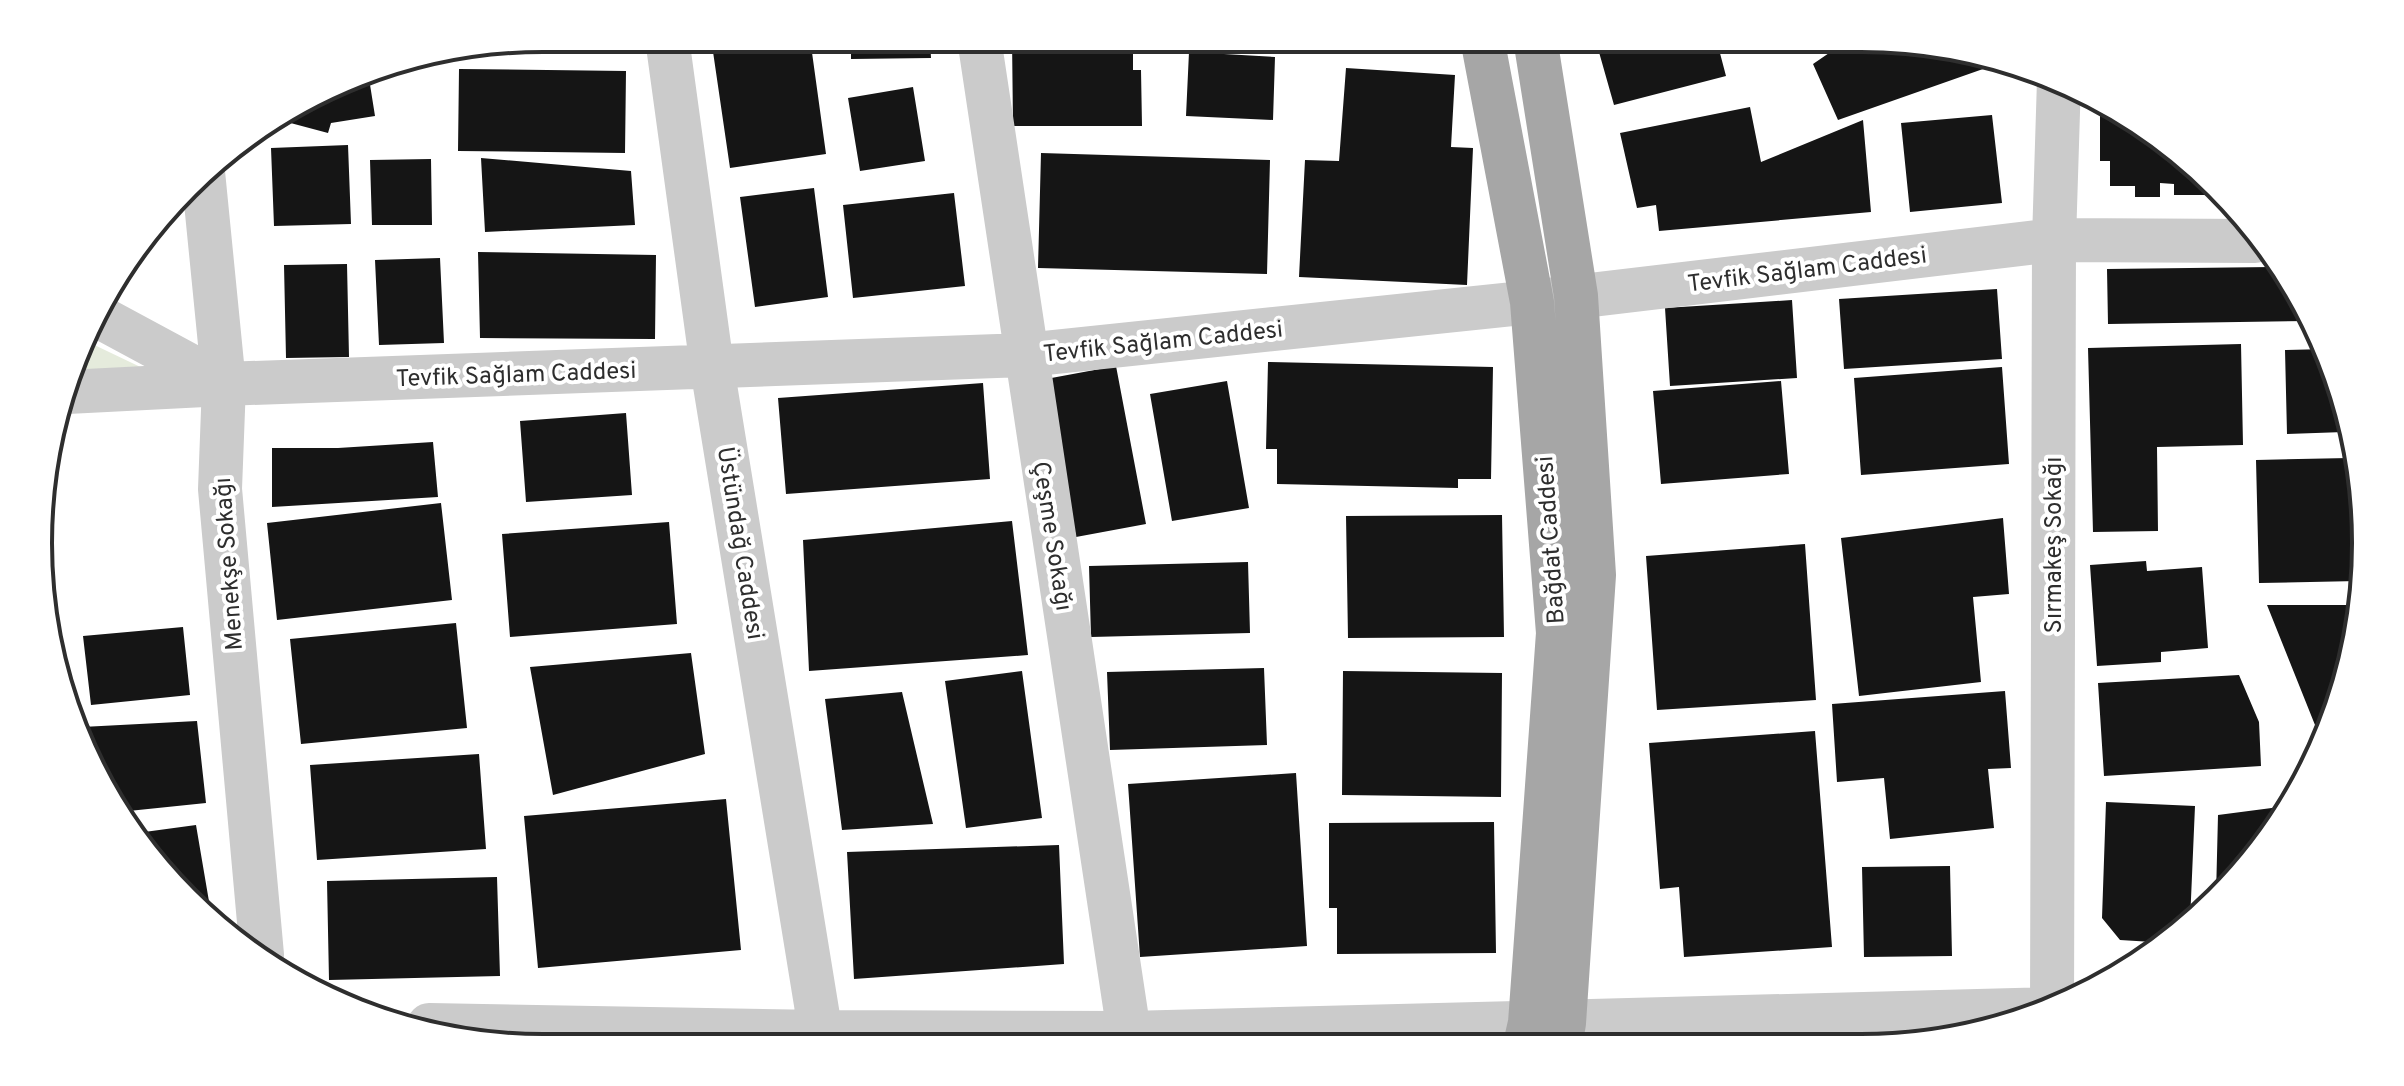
<svg xmlns="http://www.w3.org/2000/svg" width="2404" height="1086" viewBox="0 0 2404 1086" font-family="Overpass,sans-serif">
<style>
.green{fill:#e5ebdc}
.building{fill:#151515}
.lines{fill:none;stroke-linecap:round;stroke-linejoin:round}
.minor{stroke:#cbcbcb;stroke-width:44}
.major{stroke:#a6a6a6;stroke-width:44}
.labels{text-anchor:middle;stroke-width:8;stroke-linejoin:round;paint-order:stroke}
.street-label{font-size:24px;fill:#2e2e2e;stroke:#fff}
.rim{fill:none;stroke:#2e2e2e;stroke-width:4}
</style>
<rect width="100%" height="100%" fill="#fff"/>
<path class="green" d="M 86,341 L 153,373 L 73,377 Z
M 1992,1026 L 1927,1044 L 1890,1044 L 1890,1027 Z"/>
<path class="building" d="M 543,38 L 578,38 L 578,40 L 496,48 L 496,46 Z
M 711,38 L 810,38 L 826,154 L 730,168 Z
M 851,38 L 930,38 L 931,58 L 851,59 Z
M 1012,38 L 1133,38 L 1133,70 L 1141,70 L 1142,126 L 1013,126 Z
M 1595,38 L 1716,38 L 1726,76 L 1614,105 Z
M 1851,38 L 1861,38 L 1979,61 L 1983,69 L 1838,120 L 1813,64 Z
M 1189,52 L 1275,57 L 1273,120 L 1186,116 Z
M 1346,68 L 1455,75 L 1451,147 L 1473,148 L 1467,285 L 1299,277 L 1305,160 L 1339,161 Z
M 459,69 L 626,71 L 625,153 L 458,151 Z
M 368,72 L 375,116 L 331,123 L 328,133 L 283,121 Z
M 913,87 L 925,161 L 860,171 L 848,98 Z
M 1750,107 L 1761,162 L 1863,120 L 1871,212 L 1659,231 L 1656,205 L 1637,208 L 1620,133 Z
M 2100,107 L 2218,186 L 2222,195 L 2174,195 L 2174,184 L 2160,183 L 2160,197 L 2135,197 L 2135,186 L 2110,186 L 2110,161 L 2100,161 Z
M 1992,115 L 2002,203 L 1910,212 L 1901,123 Z
M 348,145 L 351,224 L 274,226 L 271,148 Z
M 1041,153 L 1270,160 L 1267,274 L 1038,268 Z
M 481,158 L 631,171 L 635,225 L 485,232 Z
M 431,159 L 432,225 L 372,225 L 370,160 Z
M 814,188 L 828,297 L 755,307 L 740,197 Z
M 954,193 L 965,286 L 853,298 L 843,205 Z
M 156,230 L 145,254 L 138,251 Z
M 478,252 L 656,255 L 655,339 L 480,338 Z
M 440,258 L 444,343 L 379,345 L 375,260 Z
M 347,264 L 349,357 L 286,358 L 284,265 Z
M 2272,267 L 2309,321 L 2108,324 L 2107,269 Z
M 1997,289 L 2002,359 L 1844,369 L 1839,299 Z
M 1792,300 L 1797,378 L 1670,386 L 1665,308 Z
M 2241,344 L 2243,445 L 2157,447 L 2158,531 L 2093,532 L 2088,348 Z
M 2327,349 L 2344,432 L 2287,434 L 2285,350 Z
M 1268,362 L 1493,367 L 1491,479 L 1458,479 L 1458,488 L 1277,484 L 1277,449 L 1266,449 Z
M 1116,366 L 1146,524 L 1076,537 L 1046,379 Z
M 2002,367 L 2009,464 L 1861,475 L 1854,378 Z
M 1227,381 L 1249,508 L 1172,521 L 1150,394 Z
M 1781,381 L 1789,474 L 1661,484 L 1653,391 Z
M 983,383 L 990,479 L 786,494 L 778,398 Z
M 626,413 L 632,495 L 526,502 L 520,421 Z
M 433,442 L 438,497 L 272,507 L 272,448 L 338,448 Z
M 48,448 L 54,448 L 48,500 L 46,500 Z
M 2349,458 L 2366,543 L 2358,581 L 2259,583 L 2256,460 Z
M 441,503 L 452,600 L 277,620 L 267,523 Z
M 1502,515 L 1504,637 L 1348,638 L 1346,516 Z
M 2003,518 L 2009,594 L 1973,597 L 1981,682 L 1859,696 L 1841,538 Z
M 1012,521 L 1028,655 L 809,671 L 803,540 Z
M 669,522 L 677,624 L 510,637 L 502,534 Z
M 1805,544 L 1816,700 L 1657,710 L 1646,556 Z
M 2146,561 L 2147,571 L 2202,567 L 2208,648 L 2161,652 L 2161,662 L 2097,666 L 2090,565 Z
M 1248,562 L 1250,633 L 1091,637 L 1089,566 Z
M 2267,605 L 2354,605 L 2328,736 L 2323,745 Z
M 456,623 L 467,728 L 301,744 L 290,639 Z
M 183,627 L 190,695 L 91,705 L 83,636 Z
M 691,653 L 705,754 L 553,795 L 530,667 Z
M 1264,668 L 1267,745 L 1110,750 L 1107,672 Z
M 1022,671 L 1042,818 L 966,828 L 945,681 Z
M 1343,671 L 1502,673 L 1501,797 L 1342,795 Z
M 2239,675 L 2259,722 L 2261,766 L 2104,776 L 2098,683 Z
M 2005,691 L 2011,768 L 1988,769 L 1994,828 L 1890,839 L 1884,778 L 1837,782 L 1832,704 Z
M 902,692 L 933,824 L 842,830 L 825,699 Z
M 197,721 L 206,803 L 119,812 L 105,795 L 82,727 Z
M 1815,731 L 1832,947 L 1684,957 L 1679,887 L 1660,889 L 1649,743 Z
M 479,754 L 486,849 L 317,860 L 310,765 Z
M 1296,773 L 1307,946 L 1140,957 L 1128,784 Z
M 726,799 L 741,950 L 538,968 L 524,816 Z
M 2106,802 L 2195,806 L 2190,922 L 2169,943 L 2120,940 L 2102,918 Z
M 2287,806 L 2262,850 L 2216,896 L 2218,815 Z
M 1494,822 L 1496,953 L 1337,954 L 1337,908 L 1329,908 L 1329,823 Z
M 196,825 L 213,925 L 137,833 Z
M 1059,845 L 1064,964 L 854,979 L 847,852 Z
M 1950,866 L 1952,956 L 1864,957 L 1862,867 Z
M 497,877 L 500,976 L 329,980 L 327,881 Z
M 1890,1027 L 1890,1044 L 1807,1044 L 1807,1029 Z
M 1801,1034 L 1801,1044 L 1660,1044 L 1660,1037 Z"/>
<g class="lines">
<path class="minor" d="M 667,38 L 712,367 L 823,1047
M 979,38 L 1129,1033
M 203,172 L 224,384 L 220,489 L 262,955
M 96,315 L 224,384
M 67,392 L 224,384 L 1026,355 L 1532,302 L 2054,240 L 2255,241
M 2052,1010 L 2054,240 L 2059,80
M 429,1025 L 821,1032 L 1129,1033 L 2055,1009"/>
<path class="major" d="M 1482,38 L 1532,302 L 1558,633 L 1530,1023 L 1525,1045
M 1535,38 L 1576,296 L 1594,575 L 1564,1023 L 1560,1045"/>
</g>
<g class="labels">
<g class="street-label">
<text transform="translate(1807 269) rotate(-7)" y="8">Tevfik Sağlam Caddesi</text>
<text transform="translate(1163 341) rotate(-6)" y="8">Tevfik Sağlam Caddesi</text>
<text transform="translate(516 374) rotate(-2)" y="8">Tevfik Sağlam Caddesi</text>
<text transform="translate(1053 536) rotate(81)" y="8">Çeşme Sokağı</text>
<text transform="translate(1550 540) rotate(-94)" y="8">Bağdat Caddesi</text>
<text transform="translate(741 543) rotate(81)" y="8">Üstündağ Caddesi</text>
<text transform="translate(2053 545) rotate(-90)" y="8">Sırmakeş Sokağı</text>
<text transform="translate(228 564) rotate(-94)" y="8">Menekşe Sokağı</text>
</g>
</g>
<path d="M0 0H2404V1086H0ZM543 52H1861A491 491 0 0 1 2352 543V543A491 491 0 0 1 1861 1034H543A491 491 0 0 1 52 543V543A491 491 0 0 1 543 52Z" fill="#fff" fill-rule="evenodd"/>
<path class="rim" d="M543 52H1861A491 491 0 0 1 2352 543V543A491 491 0 0 1 1861 1034H543A491 491 0 0 1 52 543V543A491 491 0 0 1 543 52Z"/>
</svg>
